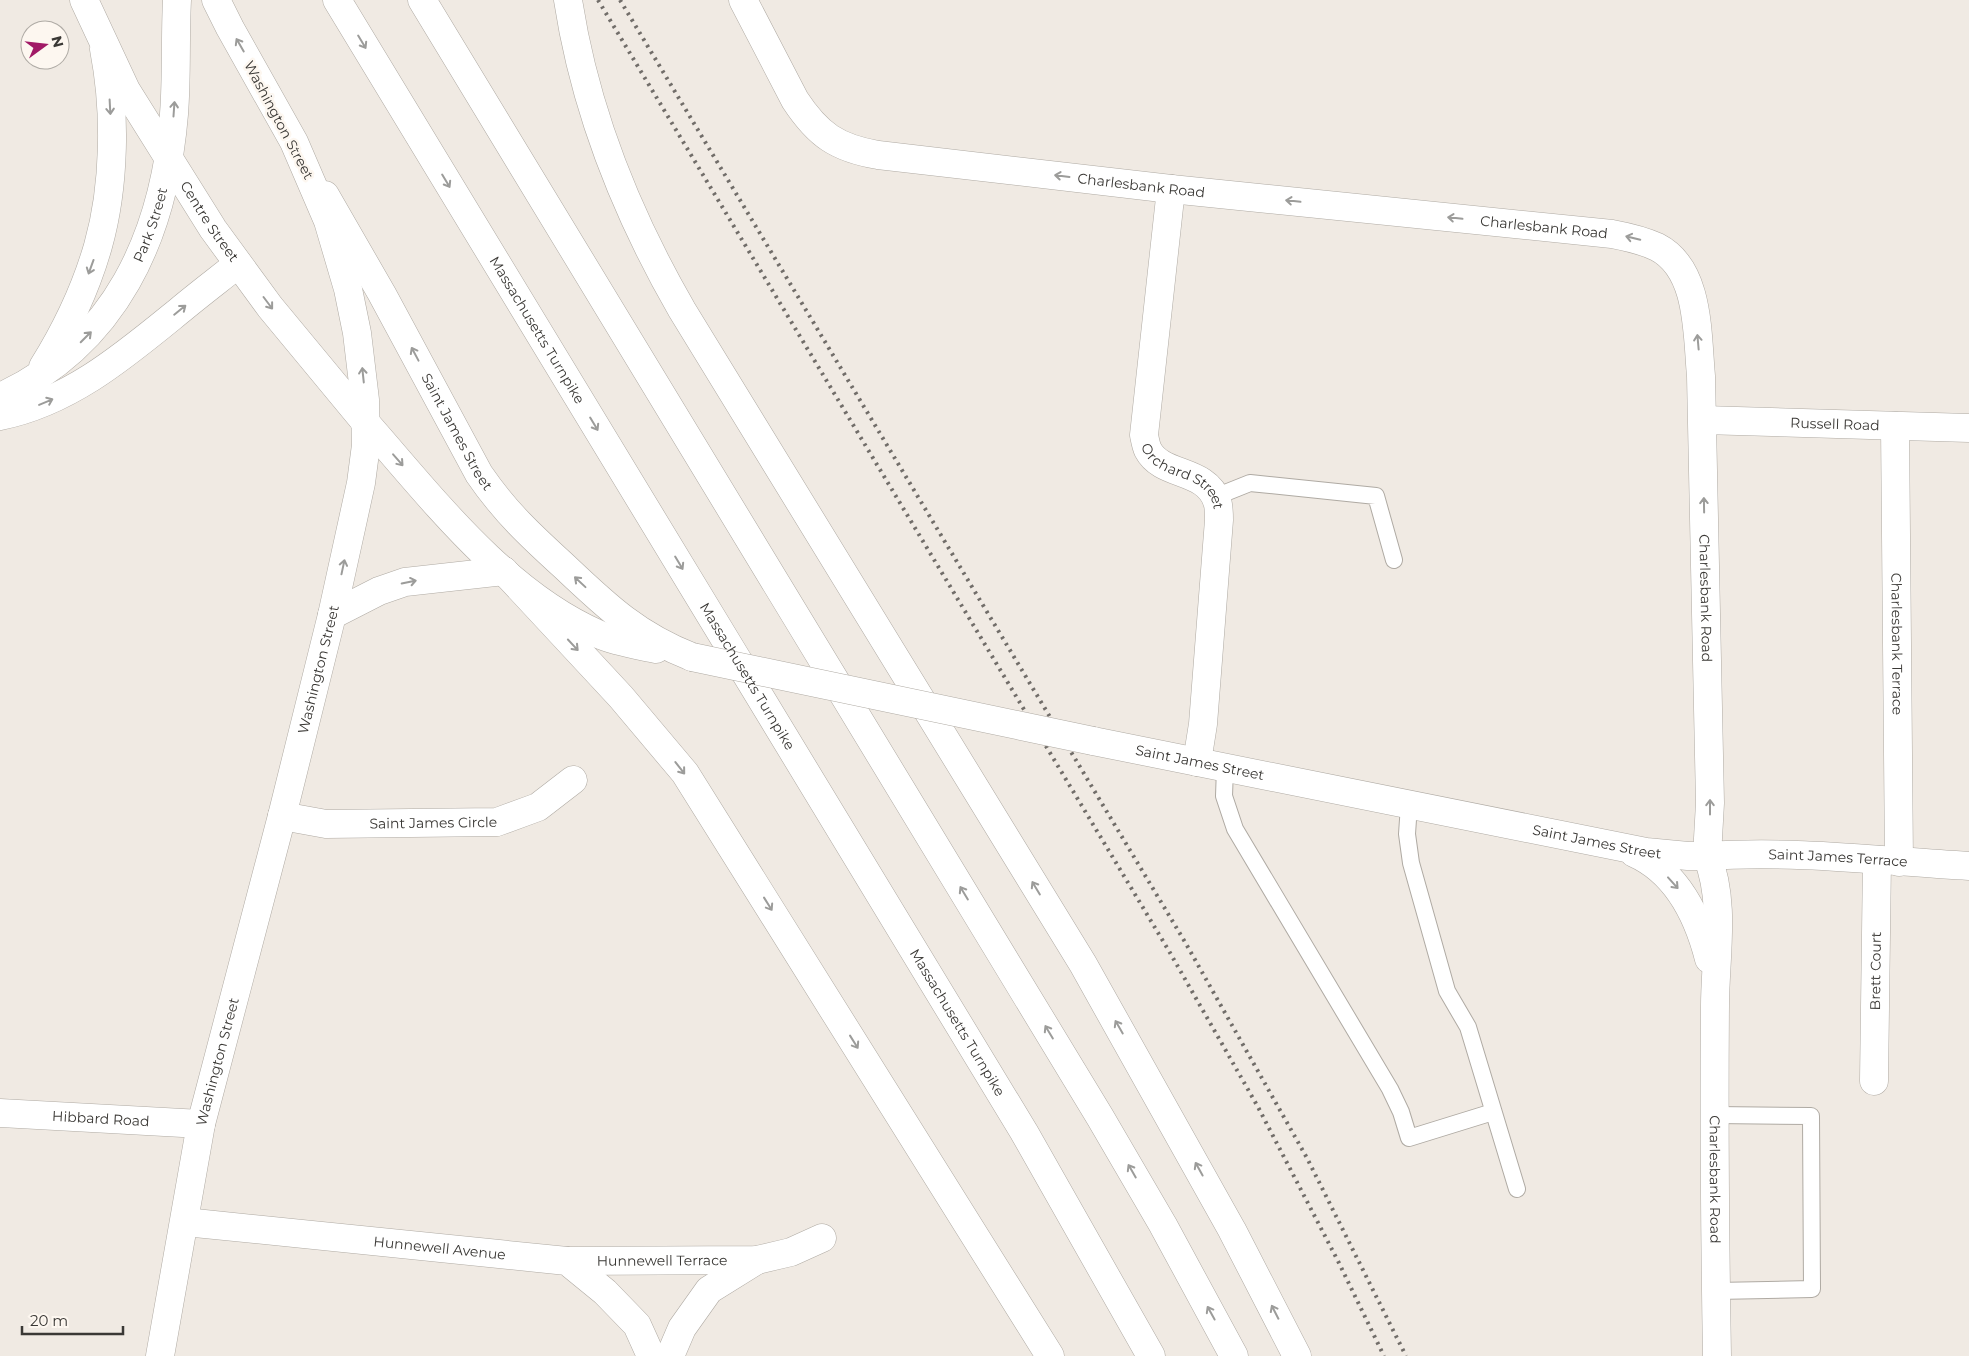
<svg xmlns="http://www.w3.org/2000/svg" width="1969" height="1356" viewBox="0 0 1969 1356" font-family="Montserrat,sans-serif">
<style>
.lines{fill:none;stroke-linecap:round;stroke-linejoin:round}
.lane-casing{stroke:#afaaa3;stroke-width:18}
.street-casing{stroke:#afaaa3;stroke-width:29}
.secondary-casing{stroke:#afaaa3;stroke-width:29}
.primary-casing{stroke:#afaaa3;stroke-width:29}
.highway-casing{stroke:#afaaa3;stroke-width:29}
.lane{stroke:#fff;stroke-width:16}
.street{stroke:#fff;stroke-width:28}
.secondary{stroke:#fff;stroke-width:28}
.primary{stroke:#fff;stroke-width:28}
.highway{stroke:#fff;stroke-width:28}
.rail{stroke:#716d69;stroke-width:4;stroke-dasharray:2.5 5;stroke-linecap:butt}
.secondary-bridge-casing{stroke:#afaaa3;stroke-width:29;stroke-linecap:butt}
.secondary-bridge{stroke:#fff;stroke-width:28}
.oneway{stroke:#9c9c9a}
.labels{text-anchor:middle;stroke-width:5;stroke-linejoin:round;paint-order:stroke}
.street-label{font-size:14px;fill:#3a3835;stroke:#fdf7f0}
</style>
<rect width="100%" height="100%" fill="#f0eae3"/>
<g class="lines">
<g class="lane-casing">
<path id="lane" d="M 1215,497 L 1250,483 L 1376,496 L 1394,560
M 1225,768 L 1224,796 L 1235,829 L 1390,1089 L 1401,1112 L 1409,1138 L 1493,1112
M 1409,805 L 1407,834 L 1411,863 L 1447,991 L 1468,1027 L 1517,1189
M 1715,1115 L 1811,1116 L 1812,1289 L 1716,1291"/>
</g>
<g class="street-casing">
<g id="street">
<path id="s1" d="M 743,0 L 795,100 C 818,135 837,148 878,155 L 1171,189 L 1612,234 C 1628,237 1642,240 1657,247 C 1700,269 1697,334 1701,376 L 1710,803 L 1707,856 C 1795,850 1882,861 1969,866"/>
<path id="s2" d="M 1171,189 L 1144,435 C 1145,440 1146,446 1148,450 C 1162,477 1206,468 1217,501 C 1219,506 1219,514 1219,520 L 1203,724 L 1197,762"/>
<path id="s3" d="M 1703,420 L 1969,428"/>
<path id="s4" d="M 1895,426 L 1899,862"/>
<path id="s5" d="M 282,816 L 326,824 L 497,822 L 538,807 L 573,780"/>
<path id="s6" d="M 1874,1081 L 1877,860"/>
<path id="s7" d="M 0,1113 L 201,1124"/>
<path id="s8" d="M 185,1222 L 567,1261 L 605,1292 L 637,1325 L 651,1356"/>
<path id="s9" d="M 567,1261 L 757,1260 L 791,1252 L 822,1238"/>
<path d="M 670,1356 L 682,1328 L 709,1290 L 757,1260"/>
</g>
</g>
<g class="secondary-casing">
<g id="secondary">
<path id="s10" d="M 325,195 L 382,294 L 479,474 C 505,512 531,536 565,567 C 607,607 638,636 692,657"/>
<path d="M 43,367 C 66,330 86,288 98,246 C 115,186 116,111 104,49"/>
<path id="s11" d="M 0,397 C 116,344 164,236 174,114 C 177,76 175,38 177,0"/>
<path d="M 366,423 C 432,498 504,593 598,634 C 616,642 637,645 656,649"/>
<path id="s12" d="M 1093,741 L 1646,852 L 1688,856 L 1707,856 C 1726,902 1715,958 1715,1006 C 1714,1123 1715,1240 1717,1356"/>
<path d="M 1634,853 C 1677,872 1698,916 1709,959"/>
</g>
</g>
<g class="primary-casing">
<g id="primary">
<path id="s13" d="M 84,0 L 126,90 L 213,229 L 270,307 L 366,423"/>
<path d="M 0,416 C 70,402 125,355 179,311 C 198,295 218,280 238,264"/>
<path d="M 332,615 L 379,591 L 405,582 L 504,571"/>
<path id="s14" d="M 160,1356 L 201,1124 L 282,816 L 332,615 L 361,483 L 366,445 L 365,400 L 357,333 L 348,289 L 328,221 L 294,142 L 230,28 L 216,0"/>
</g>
</g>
<g class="highway-casing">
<g id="highway">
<path id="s15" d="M 337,0 L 1024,1132 L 1151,1356"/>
<path d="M 422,0 L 1100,1117 L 1163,1225 L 1234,1356"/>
<path d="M 568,0 C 585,111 626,213 682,310 L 1083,964 L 1232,1230 L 1297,1356"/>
<path d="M 504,571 L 621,697 L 685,773 L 1050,1356"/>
</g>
</g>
<use href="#lane" class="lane"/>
<use href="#street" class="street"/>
<use href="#secondary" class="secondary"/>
<use href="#primary" class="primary"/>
<use href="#highway" class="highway"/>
<path class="rail" d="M 598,0 L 1169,951 L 1258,1107 L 1339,1263 L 1384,1356
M 620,0 L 1185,942 L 1307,1158 L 1406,1356"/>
<g class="secondary-bridge-casing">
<path id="secondary-bridge" d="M 692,657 L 1093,741"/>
</g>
<use href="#secondary-bridge" class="secondary-bridge"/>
</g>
<defs><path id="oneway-shaft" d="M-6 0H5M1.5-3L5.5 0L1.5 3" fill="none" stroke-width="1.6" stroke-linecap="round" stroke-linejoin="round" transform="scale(1.25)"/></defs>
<g class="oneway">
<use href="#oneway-shaft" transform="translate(362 42) rotate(59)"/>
<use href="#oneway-shaft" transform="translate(240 45) rotate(-120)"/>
<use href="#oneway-shaft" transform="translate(110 107) rotate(87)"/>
<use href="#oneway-shaft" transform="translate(174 109) rotate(-86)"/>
<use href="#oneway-shaft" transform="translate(1062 176) rotate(-173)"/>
<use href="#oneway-shaft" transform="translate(446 181) rotate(59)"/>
<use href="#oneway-shaft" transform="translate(1293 201) rotate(-174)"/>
<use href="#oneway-shaft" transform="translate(1455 218) rotate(-174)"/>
<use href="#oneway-shaft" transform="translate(1633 238) rotate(-166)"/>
<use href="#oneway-shaft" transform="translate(91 267) rotate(110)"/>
<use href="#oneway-shaft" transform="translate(268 303) rotate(53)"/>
<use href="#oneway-shaft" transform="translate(180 310) rotate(-39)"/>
<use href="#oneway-shaft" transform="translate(86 337) rotate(-45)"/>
<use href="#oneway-shaft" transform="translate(1698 342) rotate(-95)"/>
<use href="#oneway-shaft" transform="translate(415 354) rotate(-118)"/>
<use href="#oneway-shaft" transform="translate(363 375) rotate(-96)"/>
<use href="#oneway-shaft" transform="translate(46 402) rotate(-23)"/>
<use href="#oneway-shaft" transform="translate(594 424) rotate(59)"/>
<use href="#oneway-shaft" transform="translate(398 460) rotate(49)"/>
<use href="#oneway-shaft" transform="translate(1704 505) rotate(-91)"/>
<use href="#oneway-shaft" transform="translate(679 563) rotate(59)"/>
<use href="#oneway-shaft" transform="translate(343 567) rotate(-78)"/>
<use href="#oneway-shaft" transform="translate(409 582) rotate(-12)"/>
<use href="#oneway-shaft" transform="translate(580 582) rotate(-137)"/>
<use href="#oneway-shaft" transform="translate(573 645) rotate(47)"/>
<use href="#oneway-shaft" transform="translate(680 768) rotate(52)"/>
<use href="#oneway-shaft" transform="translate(1710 807) rotate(-90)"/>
<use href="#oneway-shaft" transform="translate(1673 883) rotate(48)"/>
<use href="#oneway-shaft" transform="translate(1036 888) rotate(-121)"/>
<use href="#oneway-shaft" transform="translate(964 893) rotate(-121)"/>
<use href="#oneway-shaft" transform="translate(768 904) rotate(58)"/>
<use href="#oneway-shaft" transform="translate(1119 1027) rotate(-120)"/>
<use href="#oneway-shaft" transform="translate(1049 1032) rotate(-121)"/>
<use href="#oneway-shaft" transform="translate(854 1042) rotate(58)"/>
<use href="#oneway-shaft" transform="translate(1199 1169) rotate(-119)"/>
<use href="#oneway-shaft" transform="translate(1132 1171) rotate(-120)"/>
<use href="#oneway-shaft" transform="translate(1275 1312) rotate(-117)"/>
<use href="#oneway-shaft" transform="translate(1211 1313) rotate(-119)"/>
</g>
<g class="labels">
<g class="street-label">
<text transform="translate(279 120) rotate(62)" y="5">Washington Street</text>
<text dy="5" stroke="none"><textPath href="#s1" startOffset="481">Charlesbank Road</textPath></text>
<text dy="5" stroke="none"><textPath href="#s13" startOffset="255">Centre Street</textPath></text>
<text dy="5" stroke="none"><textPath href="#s11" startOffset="236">Park Street</textPath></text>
<text dy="5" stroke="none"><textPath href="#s1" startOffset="886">Charlesbank Road</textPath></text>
<text dy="5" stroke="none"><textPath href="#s15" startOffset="386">Massachusetts Turnpike</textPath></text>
<text dy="5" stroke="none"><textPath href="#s3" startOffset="132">Russell Road</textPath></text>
<text dy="5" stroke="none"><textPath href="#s10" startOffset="271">Saint James Street</textPath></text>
<text dy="5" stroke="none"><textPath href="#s2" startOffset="308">Orchard Street</textPath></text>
<text dy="5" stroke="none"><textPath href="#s1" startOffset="1366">Charlesbank Road</textPath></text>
<text dy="5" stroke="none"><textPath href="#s4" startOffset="218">Charlesbank Terrace</textPath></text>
<text dy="5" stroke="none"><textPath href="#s14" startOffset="705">Washington Street</textPath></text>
<text dy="5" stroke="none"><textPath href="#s15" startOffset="791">Massachusetts Turnpike</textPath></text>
<text dy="5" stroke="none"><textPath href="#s12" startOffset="109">Saint James Street</textPath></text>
<text dy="5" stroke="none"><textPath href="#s5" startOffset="152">Saint James Circle</textPath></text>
<text dy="5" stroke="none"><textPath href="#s12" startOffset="514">Saint James Street</textPath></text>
<text dy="5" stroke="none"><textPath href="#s1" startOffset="1755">Saint James Terrace</textPath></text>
<text dy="5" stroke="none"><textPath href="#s6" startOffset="110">Brett Court</textPath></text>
<text dy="5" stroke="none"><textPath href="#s15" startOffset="1196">Massachusetts Turnpike</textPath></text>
<text dy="5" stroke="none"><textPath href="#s14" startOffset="300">Washington Street</textPath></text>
<text dy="5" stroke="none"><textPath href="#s7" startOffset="101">Hibbard Road</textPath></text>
<text dy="5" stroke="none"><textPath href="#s12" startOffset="950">Charlesbank Road</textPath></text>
<text dy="5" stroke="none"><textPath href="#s8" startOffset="256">Hunnewell Avenue</textPath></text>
<text dy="5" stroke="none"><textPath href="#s9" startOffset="95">Hunnewell Terrace</textPath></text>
</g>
</g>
<g transform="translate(45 45) rotate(75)"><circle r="24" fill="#fdf7f0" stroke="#afaba5"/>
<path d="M0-4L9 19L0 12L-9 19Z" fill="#a11966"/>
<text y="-8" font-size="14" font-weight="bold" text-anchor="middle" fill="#3a3835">N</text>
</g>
<path d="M22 1326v8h101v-8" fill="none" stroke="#3a3835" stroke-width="2.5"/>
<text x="30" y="1326" font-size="15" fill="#3a3835" stroke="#fdf7f0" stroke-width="4" paint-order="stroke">20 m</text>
</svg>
